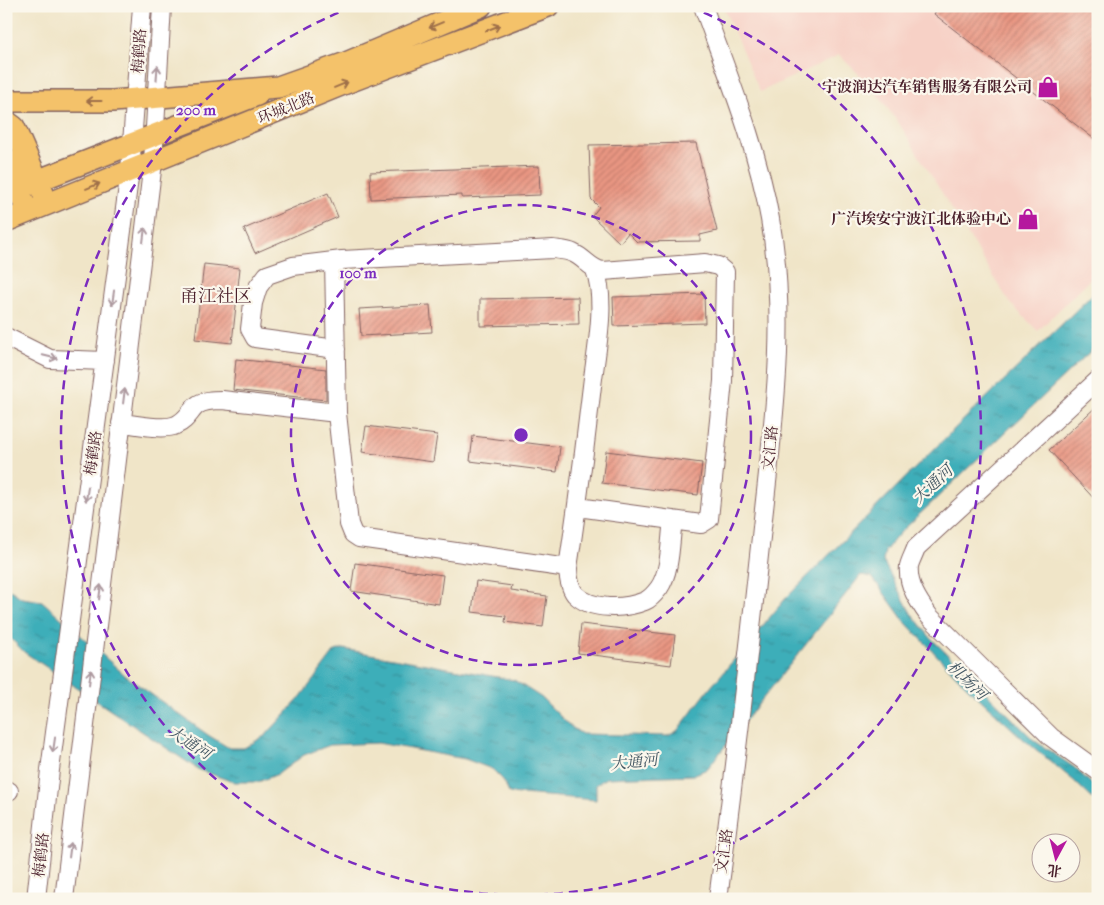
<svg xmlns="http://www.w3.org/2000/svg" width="1104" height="905" viewBox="0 0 1104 905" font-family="'IM FELL French Canon','Noto Serif SC',serif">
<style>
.built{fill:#f7d1c6}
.water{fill:url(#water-ripples);stroke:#446672}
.building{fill:url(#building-hatch)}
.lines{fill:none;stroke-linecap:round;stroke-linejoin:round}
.minor-casing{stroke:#846462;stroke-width:20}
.major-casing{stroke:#846462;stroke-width:24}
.minor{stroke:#fff;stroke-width:18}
.major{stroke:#f4c26a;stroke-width:21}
.oneway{stroke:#9f704a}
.oneway2{stroke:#ae9aa0}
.ring{fill:none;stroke:#7b2cbf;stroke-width:2.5;stroke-dasharray:9 6}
.labels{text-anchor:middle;stroke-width:4.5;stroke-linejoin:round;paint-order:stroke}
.street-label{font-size:15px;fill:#4a1f2b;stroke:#fbf7ec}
.poi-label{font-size:15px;font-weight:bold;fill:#4a1f2b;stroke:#fbf7ec;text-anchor:end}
.water-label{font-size:16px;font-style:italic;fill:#455864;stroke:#fbf7ec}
.quarter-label{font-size:18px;fill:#4a1f2b;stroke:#fbf7ec}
.centre{fill:#7b2cbf;stroke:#fbf7ec;stroke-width:2.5}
.ring-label{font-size:15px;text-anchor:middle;font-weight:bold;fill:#7b2cbf;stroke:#fbf7ec;stroke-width:4.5;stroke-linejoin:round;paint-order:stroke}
</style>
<defs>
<pattern id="water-ripples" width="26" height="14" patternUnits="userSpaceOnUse" patternTransform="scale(1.25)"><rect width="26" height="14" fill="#3eaeb9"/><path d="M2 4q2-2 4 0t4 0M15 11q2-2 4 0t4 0" fill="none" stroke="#368d97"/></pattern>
<pattern id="building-hatch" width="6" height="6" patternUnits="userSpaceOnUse" patternTransform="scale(1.25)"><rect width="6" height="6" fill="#e99682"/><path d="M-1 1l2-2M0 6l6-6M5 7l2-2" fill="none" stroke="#bf7a6b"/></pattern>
</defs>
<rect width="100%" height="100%" fill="#fbf7ec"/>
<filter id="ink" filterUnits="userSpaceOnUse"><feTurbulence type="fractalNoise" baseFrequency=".02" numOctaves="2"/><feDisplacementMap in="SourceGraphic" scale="10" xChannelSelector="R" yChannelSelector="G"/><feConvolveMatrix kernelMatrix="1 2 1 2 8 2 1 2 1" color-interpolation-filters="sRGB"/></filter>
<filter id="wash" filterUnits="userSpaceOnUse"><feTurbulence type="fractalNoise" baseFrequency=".0096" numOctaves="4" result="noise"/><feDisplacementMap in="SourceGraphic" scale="20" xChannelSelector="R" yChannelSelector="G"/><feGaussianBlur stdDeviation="1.12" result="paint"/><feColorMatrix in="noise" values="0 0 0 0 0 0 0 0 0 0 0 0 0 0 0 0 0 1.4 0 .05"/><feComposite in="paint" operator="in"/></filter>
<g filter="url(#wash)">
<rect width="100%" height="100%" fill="#f0e5c8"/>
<path class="built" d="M 723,6 L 1098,6 L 1098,271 L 1038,331 L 1010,303 L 900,125 L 872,87 L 839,55 L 760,92 Z"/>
<path class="water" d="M 1098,289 L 1098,344 L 899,534 L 885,551 L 883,561 L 911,613 L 931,638 L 1035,741 L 1075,768 L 1098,790 L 1098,804 L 1073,780 L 1022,738 L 967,687 L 905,622 L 872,577 L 861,575 L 707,769 L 693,775 L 606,778 L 596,785 L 596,800 L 509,793 L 503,780 L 492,769 L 465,759 L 378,743 L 330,745 L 304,755 L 278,774 L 258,782 L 234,782 L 199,770 L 24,652 L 6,634 L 6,587 L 22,598 L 42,601 L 126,676 L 208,735 L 229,748 L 244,748 L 266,735 L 299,699 L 335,651 L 343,649 L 514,680 L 542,698 L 570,726 L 582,734 L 668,736 L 677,731 L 710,688 L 786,598 L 949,434 Z"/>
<g id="blocks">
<path class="building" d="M 940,6 L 1098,6 L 1098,142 L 934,14 Z
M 696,143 L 717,231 L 700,235 L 700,241 L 637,242 L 628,233 L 620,243 L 592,216 L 599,207 L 591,199 L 589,145 Z
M 539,166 L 540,195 L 462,198 L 462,195 L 371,199 L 370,172 Z
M 328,193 L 338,217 L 255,253 L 244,229 Z
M 204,264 L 240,268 L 232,343 L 195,339 Z
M 704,294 L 705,323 L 614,326 L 613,297 Z
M 578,297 L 579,324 L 480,326 L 480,299 Z
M 430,305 L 432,332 L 361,336 L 359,309 Z
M 236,359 L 326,369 L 326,400 L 233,390 Z
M 1098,405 L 1098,503 L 1049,450 Z
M 366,426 L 437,435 L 433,462 L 362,452 Z
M 473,436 L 560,447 L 557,472 L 470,461 Z
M 606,451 L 702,463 L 698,495 L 602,483 Z
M 355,563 L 443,575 L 439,604 L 351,591 Z
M 476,581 L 512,586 L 511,591 L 547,596 L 543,627 L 505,622 L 506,616 L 472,612 Z
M 581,624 L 675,635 L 671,665 L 578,653 Z"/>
</g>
</g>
<g filter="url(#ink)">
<use href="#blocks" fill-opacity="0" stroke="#846462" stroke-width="1"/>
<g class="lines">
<g class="minor-casing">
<path id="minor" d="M 703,6 C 728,76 757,145 770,219 C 789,324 772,432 761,537 C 748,658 734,778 718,899
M 334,261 L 337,413 L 349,524 L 353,534 L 359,538 L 568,568
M 595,270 C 607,301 596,352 592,386 C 585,447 577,508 568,568 C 568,576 570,588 575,594 C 591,611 625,609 645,601 C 650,599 656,592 659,588 C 671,571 670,540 673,520
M 6,337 L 50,359 L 105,361
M 336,349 L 255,338 L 250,329 L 253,303 L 258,287 L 267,275 L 293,266 L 342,260 L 553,249 C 559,250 567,250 573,253 C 585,258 590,269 603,271 L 705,263 L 718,266 L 725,272 L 723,381 L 709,519 L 701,524 L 578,507
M 1098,380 L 916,548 C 914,554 910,561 909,566 C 907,585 919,602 929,616 L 1051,737 L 1098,771
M 121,423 C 136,424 163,431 176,425 C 186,421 189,413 196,406 C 203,400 214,400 222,400 L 337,413
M 6,791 L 9,791
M 36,899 L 50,770 L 130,171 L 142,6
M 64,899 L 153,162 L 162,6"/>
</g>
<g class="major-casing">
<path id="major" d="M 6,101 L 113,101 L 278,87 L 346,63 L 481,6
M 6,121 L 14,127 L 43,193
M 6,159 L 23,201
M 6,193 L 257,95
M 6,221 L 346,83 L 548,6"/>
</g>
<use href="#minor" class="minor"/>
<use href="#major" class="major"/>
</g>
<defs><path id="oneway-shaft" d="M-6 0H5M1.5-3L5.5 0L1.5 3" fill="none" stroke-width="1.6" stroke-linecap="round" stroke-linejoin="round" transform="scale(1.25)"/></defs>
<g class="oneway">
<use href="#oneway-shaft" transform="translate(436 25) rotate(157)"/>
<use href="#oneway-shaft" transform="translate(493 28) rotate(-21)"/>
<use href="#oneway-shaft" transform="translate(341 85) rotate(-22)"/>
<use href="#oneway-shaft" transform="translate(94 101) rotate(180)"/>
<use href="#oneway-shaft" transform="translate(93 186) rotate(-22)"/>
</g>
<g class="oneway2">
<use href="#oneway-shaft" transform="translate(157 73) rotate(-86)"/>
<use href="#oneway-shaft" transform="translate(144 235) rotate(-83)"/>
<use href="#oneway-shaft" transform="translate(113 298) rotate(98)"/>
<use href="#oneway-shaft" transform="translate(50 357) rotate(14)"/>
<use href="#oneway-shaft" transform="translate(124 396) rotate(-83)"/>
<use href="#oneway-shaft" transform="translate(87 494) rotate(98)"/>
<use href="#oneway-shaft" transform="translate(100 592) rotate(-83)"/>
<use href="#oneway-shaft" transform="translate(90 677) rotate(-83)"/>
<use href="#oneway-shaft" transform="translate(54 745) rotate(98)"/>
<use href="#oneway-shaft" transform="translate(70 850) rotate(-83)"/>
</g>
</g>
<g class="ring">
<circle cx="521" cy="435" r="230"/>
<path d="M690 7A460 460 0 1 1 352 7"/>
</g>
<defs>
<g id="shop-bare" transform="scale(1.725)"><path d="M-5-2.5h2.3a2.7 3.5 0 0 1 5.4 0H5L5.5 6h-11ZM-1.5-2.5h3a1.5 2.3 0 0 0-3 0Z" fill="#b5179e" stroke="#fbf7ec" stroke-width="2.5" paint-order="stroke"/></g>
</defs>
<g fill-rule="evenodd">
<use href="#shop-bare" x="1048" y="87"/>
<use href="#shop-bare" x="1028" y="219"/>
</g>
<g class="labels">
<g class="street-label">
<text transform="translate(139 51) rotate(-86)" y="5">梅鹤路</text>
<text transform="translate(286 108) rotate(-22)" y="5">环城北路</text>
<text transform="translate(770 448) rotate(-84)" y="5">文汇路</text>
<text transform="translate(93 453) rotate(-82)" y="5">梅鹤路</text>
<text transform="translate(724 851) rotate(-82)" y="5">文汇路</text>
<text transform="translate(41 855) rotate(-84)" y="5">梅鹤路</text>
</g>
<g class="poi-label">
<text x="1032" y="92">宁波润达汽车销售服务有限公司</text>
<text x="1011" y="224">广汽埃安宁波江北体验中心</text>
</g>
<g class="water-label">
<text transform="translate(932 484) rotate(-43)" y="6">大通河</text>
<text transform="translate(968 680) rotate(44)" y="6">机场河</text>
<text transform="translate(190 742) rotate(32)" y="6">大通河</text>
<text transform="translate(634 761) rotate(-6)" y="6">大通河</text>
</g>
<g class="quarter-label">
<text x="216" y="302">甬江社区</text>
</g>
</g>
<circle cx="521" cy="435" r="8" class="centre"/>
<g class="ring-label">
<text x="196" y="115">200 m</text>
<text x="358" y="278">100 m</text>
</g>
<rect width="1104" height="905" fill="none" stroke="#fbf7ec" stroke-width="25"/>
<g transform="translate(1056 858) rotate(187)"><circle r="24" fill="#fbf7ec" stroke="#b4a19f"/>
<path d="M0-4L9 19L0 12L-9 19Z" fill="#b5179e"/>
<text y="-8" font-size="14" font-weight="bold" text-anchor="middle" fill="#4a1f2b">北</text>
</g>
</svg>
